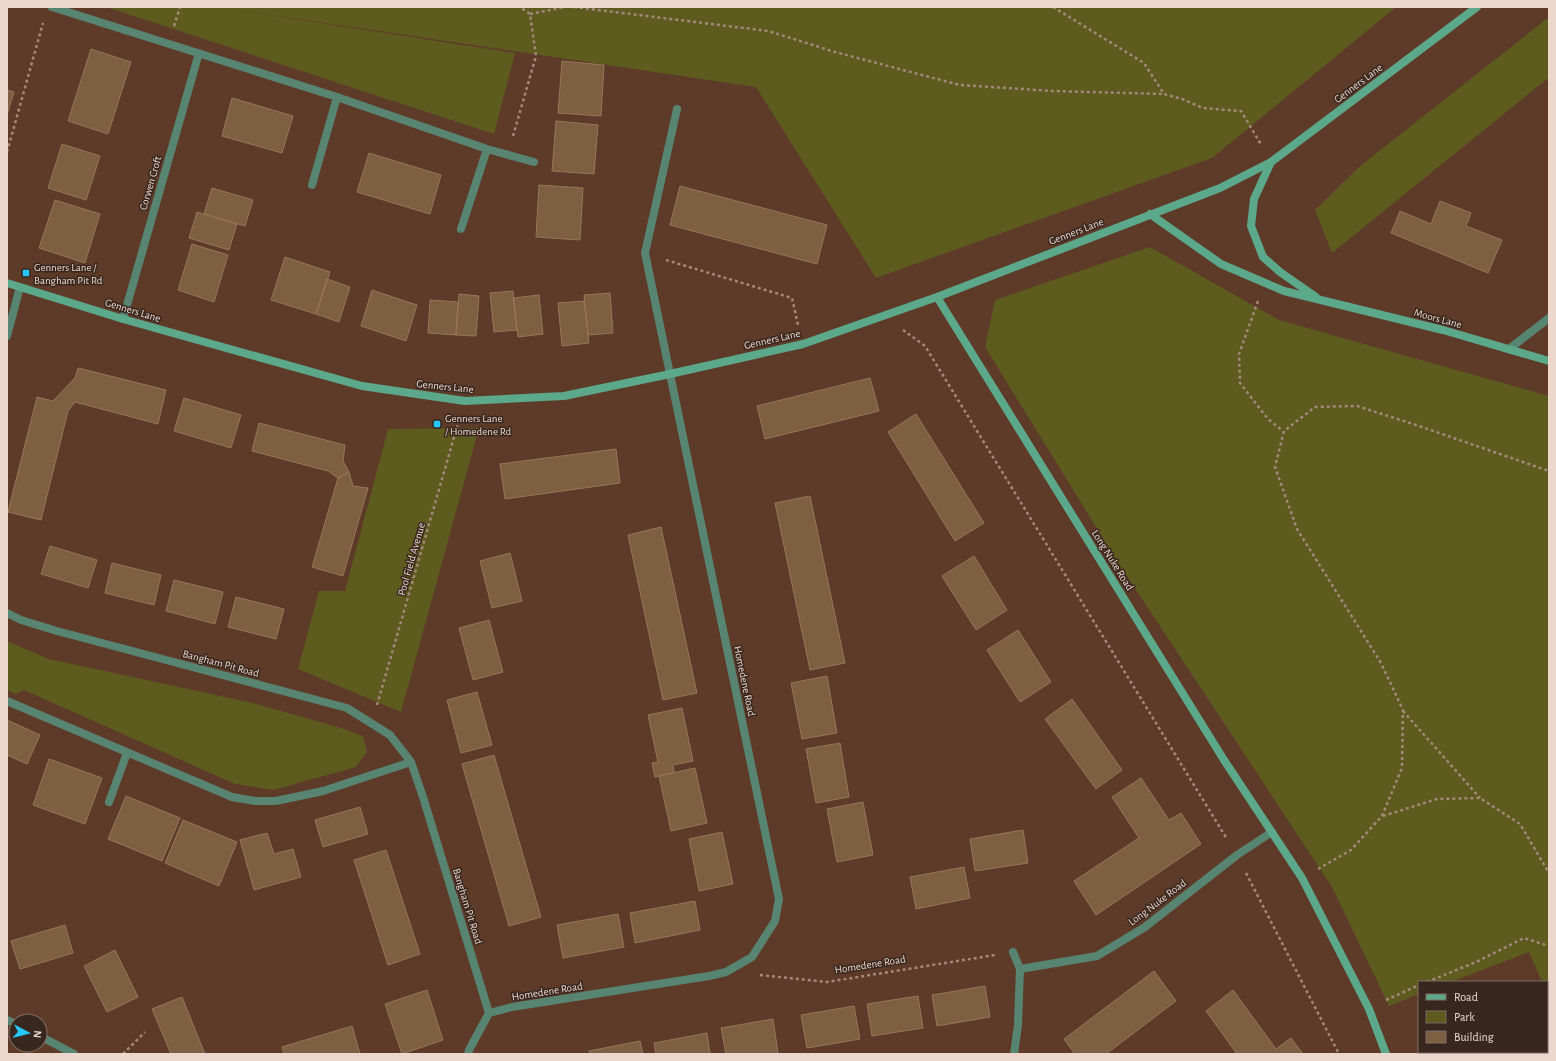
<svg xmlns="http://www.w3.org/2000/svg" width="1556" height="1061" viewBox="0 0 1556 1061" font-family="'Alegreya Sans',sans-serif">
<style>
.green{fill:#5d5b1e}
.building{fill:#7d6042;stroke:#957758}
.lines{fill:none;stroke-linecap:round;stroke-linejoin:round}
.path{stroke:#a48879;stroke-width:2.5;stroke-dasharray:3 3;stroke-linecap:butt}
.lane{stroke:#578572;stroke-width:8}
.street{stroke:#578572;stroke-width:8}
.secondary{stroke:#5ca88b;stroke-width:8}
.poi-dot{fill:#26c9fe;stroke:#37271f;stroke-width:1.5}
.labels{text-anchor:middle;stroke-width:3;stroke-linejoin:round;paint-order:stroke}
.street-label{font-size:11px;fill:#edd7cc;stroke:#37271f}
.poi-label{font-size:11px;fill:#edd7cc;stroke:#37271f;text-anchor:start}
</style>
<rect width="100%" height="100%" fill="#5e3b29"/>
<path class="green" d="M 106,7 L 221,8 L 221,7 L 1396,7 L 1212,158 L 876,278 L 756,87 L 224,8 L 515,53 L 494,134 Z
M 1549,17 L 1549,81 L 1547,79 L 1332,253 L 1315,210 L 1359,167 Z
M 1150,247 L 1279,320 L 1549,396 L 1549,997 L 1547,993 L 1547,982 L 1542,982 L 1529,952 L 1451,982 L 1419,982 L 1419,994 L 1389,1006 L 1332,887 L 1117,561 L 985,347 L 995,300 Z
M 479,428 L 401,712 L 298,669 L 319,591 L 345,591 L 388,429 Z
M 7,641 L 49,659 L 253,703 L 341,728 L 363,736 L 367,752 L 356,767 L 273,790 L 235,784 L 24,690 L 15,694 L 7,690 Z"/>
<path class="building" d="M 91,49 L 131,62 L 108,134 L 68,121 Z
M 562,61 L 604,65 L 601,116 L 558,113 Z
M 7,90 L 14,92 L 7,115 Z
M 232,98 L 293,116 L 282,153 L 222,136 Z
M 556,121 L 598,125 L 594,174 L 552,171 Z
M 62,144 L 100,156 L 86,200 L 48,188 Z
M 369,153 L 441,175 L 430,214 L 357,192 Z
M 539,185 L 583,188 L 580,240 L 536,237 Z
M 680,186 L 827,225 L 817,264 L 670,225 Z
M 212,188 L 253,200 L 245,226 L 204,214 Z
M 55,200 L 100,214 L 85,263 L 39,248 Z
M 1440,201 L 1471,213 L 1466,226 L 1502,240 L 1488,273 L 1391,233 L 1400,211 L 1431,224 Z
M 197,212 L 237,224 L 229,250 L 189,238 Z
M 192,244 L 228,255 L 214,302 L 178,290 Z
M 285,257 L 330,272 L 316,314 L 271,300 Z
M 327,279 L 350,287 L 339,322 L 316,314 Z
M 372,290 L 417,305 L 406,341 L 361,326 Z
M 513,291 L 517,330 L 494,332 L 490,293 Z
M 610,293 L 613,333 L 588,335 L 584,295 Z
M 459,294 L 479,296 L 476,336 L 456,335 Z
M 539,295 L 543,334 L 518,337 L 513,298 Z
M 430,300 L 458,302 L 456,335 L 428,333 Z
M 584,301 L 589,343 L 562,346 L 558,303 Z
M 78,368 L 166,390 L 158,424 L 75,402 L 68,411 L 41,520 L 8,512 L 37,397 L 53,401 L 75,378 Z
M 870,378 L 879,411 L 765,439 L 757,406 Z
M 184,398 L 241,415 L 231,448 L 174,431 Z
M 916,414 L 984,523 L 955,541 L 888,432 Z
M 259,423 L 345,445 L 343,461 L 349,472 L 338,478 L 328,471 L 252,451 Z
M 616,449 L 620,483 L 505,499 L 500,464 Z
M 349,472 L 353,486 L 368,488 L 343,576 L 312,567 L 338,478 Z
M 810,496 L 845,663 L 810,670 L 775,503 Z
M 661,527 L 697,693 L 663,700 L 628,535 Z
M 50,546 L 97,560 L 88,588 L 41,574 Z
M 510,553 L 522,601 L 492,608 L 480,561 Z
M 974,556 L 1007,610 L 976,630 L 942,576 Z
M 112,563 L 161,575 L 154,605 L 105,593 Z
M 174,580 L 223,592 L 215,624 L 166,611 Z
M 236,597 L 284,609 L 276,639 L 228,627 Z
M 489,620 L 503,672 L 473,680 L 459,628 Z
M 1018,630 L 1051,682 L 1020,702 L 987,650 Z
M 827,676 L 837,733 L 802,739 L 791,683 Z
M 477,692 L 492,745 L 461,753 L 447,700 Z
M 1072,699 L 1122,770 L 1096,789 L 1045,719 Z
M 682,708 L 693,761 L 673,765 L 674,772 L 655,777 L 652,763 L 658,762 L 648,715 Z
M 7,720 L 40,735 L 27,764 L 7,755 Z
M 840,743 L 849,797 L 816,803 L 806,749 Z
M 494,755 L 541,917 L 509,926 L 462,764 Z
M 49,759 L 102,778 L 85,824 L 33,805 Z
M 695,768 L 707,823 L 671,831 L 659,776 Z
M 1141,778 L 1169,820 L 1181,813 L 1201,844 L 1096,915 L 1074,881 L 1139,838 L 1112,797 Z
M 126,796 L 180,818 L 162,861 L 108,839 Z
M 863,802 L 873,855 L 837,862 L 827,809 Z
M 360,807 L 368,834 L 323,847 L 315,820 Z
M 183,820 L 237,842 L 219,886 L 165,863 Z
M 1023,830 L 1028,863 L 975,871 L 970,839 Z
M 722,832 L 733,884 L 699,891 L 689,839 Z
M 267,833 L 274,854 L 293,849 L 301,877 L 254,890 L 240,840 Z
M 386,850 L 420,954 L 388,965 L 354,860 Z
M 964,867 L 970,898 L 916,909 L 910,877 Z
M 695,901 L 700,930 L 635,943 L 630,913 Z
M 618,914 L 624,947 L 563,958 L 557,925 Z
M 65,925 L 73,953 L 20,969 L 11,941 Z
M 115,950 L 138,997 L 107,1012 L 84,966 Z
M 1154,971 L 1176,1001 L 1106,1054 L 1075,1054 L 1064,1039 Z
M 985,986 L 990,1017 L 937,1026 L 932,995 Z
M 427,990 L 443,1040 L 402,1054 L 385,1004 Z
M 1233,990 L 1276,1049 L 1291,1038 L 1303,1054 L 1237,1054 L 1206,1011 Z
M 918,996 L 923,1028 L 872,1036 L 867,1004 Z
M 182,997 L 205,1054 L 171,1054 L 152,1009 Z
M 854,1006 L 860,1039 L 807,1048 L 801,1015 Z
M 773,1019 L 778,1053 L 770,1054 L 726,1054 L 721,1028 Z
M 352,1026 L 360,1054 L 284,1054 L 282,1047 Z
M 1549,1030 L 1549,1054 L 1481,1054 L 1487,1052 L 1547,1052 L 1547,1031 Z
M 707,1033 L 710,1054 L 656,1054 L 654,1043 Z
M 640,1041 L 643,1054 L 590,1054 L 589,1051 Z"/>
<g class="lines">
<path class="path" d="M 574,7 L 768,31 L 835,52 L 960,85 L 1053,91 L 1164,94
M 1053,7 L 1144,63 L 1164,94 L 1182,99 L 1203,108 L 1241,111 L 1262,146
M 530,14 L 565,7
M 174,26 L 180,7
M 513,136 L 536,56 L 530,14 L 520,7
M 7,152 L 43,23
M 666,260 L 792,298 L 798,325
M 1258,301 L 1239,354 L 1240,383 L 1268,419 L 1283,431
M 903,330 L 925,346 L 1227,839
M 377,705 L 459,420
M 1403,711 L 1480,798
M 1383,816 L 1437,799 L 1480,798 L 1520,824 L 1549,873
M 1318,869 L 1351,850 L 1382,816 L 1402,768 L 1403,710 L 1381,663 L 1297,529 L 1275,467 L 1284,431 L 1315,407 L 1357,406 L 1416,425 L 1549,471
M 1246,873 L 1339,1054
M 760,975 L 827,982 L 995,955
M 1427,982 L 1476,962 L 1524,938 L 1549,946
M 1386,1000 L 1419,985
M 123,1054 L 145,1032"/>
<path class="lane" d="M 1509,349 L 1549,318
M 670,374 L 645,253 L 677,109"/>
<path class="street" d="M 52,7 L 337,97 L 487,149 L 534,162
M 312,185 L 337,97
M 461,229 L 487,149
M 123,319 L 199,53
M 7,336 L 20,287
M 7,613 L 21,620 L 57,631 L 347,708 L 390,735 L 411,762 L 423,797 L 489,1013 L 469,1050 L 468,1054
M 7,701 L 232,797 L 255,801 L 276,801 L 323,791 L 411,762
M 109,802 L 127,753
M 1013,952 L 1020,969 L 1018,1025 L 1014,1054
M 1020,969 L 1097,956 L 1145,927 L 1237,855 L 1272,832
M 489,1013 L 512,1007 L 709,976 L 726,972 L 752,957 L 775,921 L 779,899 L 670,374
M 7,1020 L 16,1024
M 40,1036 L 74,1054"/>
<path class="secondary" d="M 1271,162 L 1254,199 L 1251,226 L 1263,257 L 1280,272 L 1316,297
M 1150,214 L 1221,264 L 1284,291 L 1443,330 L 1549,361
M 7,283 L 123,319 L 362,386 L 465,401 L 564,396 L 670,374 L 803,344 L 937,297 L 1220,188 L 1271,162 L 1477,7
M 937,297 L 1224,760 L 1302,878 L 1369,1009 L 1386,1054"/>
</g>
<g class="poi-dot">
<rect x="22" y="269" width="8" height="8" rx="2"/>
<rect x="433" y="420" width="8" height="8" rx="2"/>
</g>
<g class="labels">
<g class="street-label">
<text transform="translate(1358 83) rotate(-37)" y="4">Genners Lane</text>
<text transform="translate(150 183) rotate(-74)" y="4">Corwen Croft</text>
<text transform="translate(1076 231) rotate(-21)" y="4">Genners Lane</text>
<text transform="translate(133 310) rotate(17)" y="4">Genners Lane</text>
<text transform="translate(1438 318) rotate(15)" y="4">Moors Lane</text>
<text transform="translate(772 339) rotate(-13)" y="4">Genners Lane</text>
<text transform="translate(445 386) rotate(6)" y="4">Genners Lane</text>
<text transform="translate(411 559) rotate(-74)" y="4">Pool Field Avenue</text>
<text transform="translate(1113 560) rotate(58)" y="4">Long Nuke Road</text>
<text transform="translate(221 663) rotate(15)" y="4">Bangham Pit Road</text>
<text transform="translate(745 681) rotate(78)" y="4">Homedene Road</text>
<text transform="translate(1157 902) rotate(-37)" y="4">Long Nuke Road</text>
<text transform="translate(468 906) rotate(73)" y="4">Bangham Pit Road</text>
<text transform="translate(870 964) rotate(-9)" y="4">Homedene Road</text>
<text transform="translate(547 991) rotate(-9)" y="4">Homedene Road</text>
</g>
<g class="poi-label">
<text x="34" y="271">Genners Lane /<tspan x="34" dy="13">Bangham Pit Rd</tspan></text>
<text x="445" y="422">Genners Lane<tspan x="445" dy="13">/ Homedene Rd</tspan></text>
</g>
</g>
<rect width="1556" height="1061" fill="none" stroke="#edd7cc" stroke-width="16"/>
<rect x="1418" y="981" width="130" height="72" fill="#37271f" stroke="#806d64"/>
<rect x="1426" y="994" width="20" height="6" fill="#5ca88b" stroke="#806d64"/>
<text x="1454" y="1001" font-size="12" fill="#edd7cc">Road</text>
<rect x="1426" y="1011" width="20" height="12" fill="#5d5b1e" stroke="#806d64"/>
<text x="1454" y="1021" font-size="12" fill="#edd7cc">Park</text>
<rect x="1426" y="1031" width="20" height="12" fill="#7d6042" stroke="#806d64"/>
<text x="1454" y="1041" font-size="12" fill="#edd7cc">Building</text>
<g transform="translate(28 1033) rotate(97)"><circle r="19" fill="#37271f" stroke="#806d64"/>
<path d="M0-3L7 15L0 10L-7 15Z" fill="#26c9fe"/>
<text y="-6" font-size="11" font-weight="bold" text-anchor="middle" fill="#edd7cc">N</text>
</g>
</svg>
